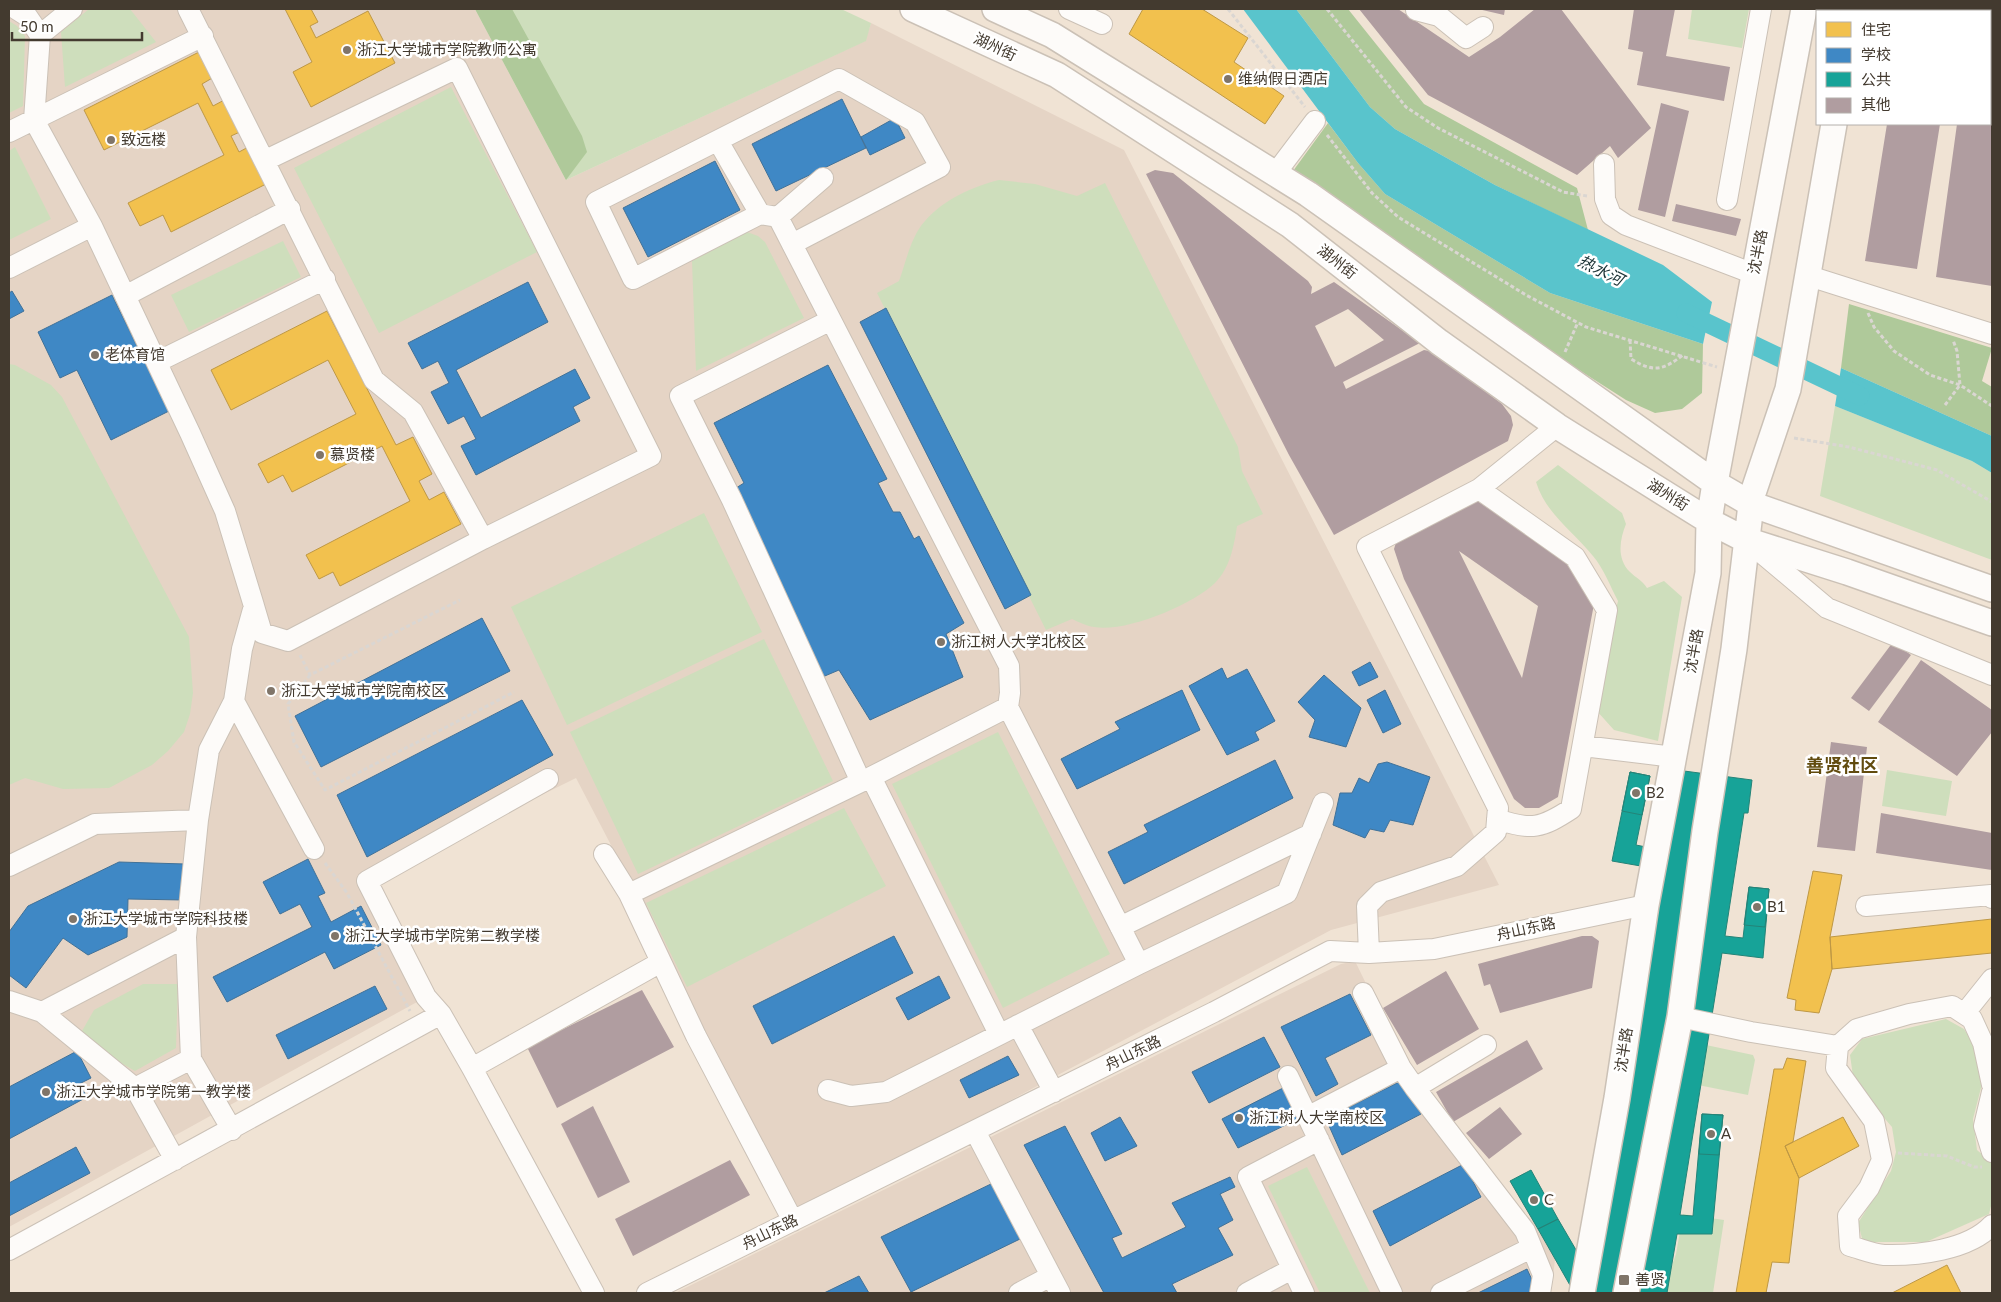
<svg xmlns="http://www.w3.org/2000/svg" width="2001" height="1302" viewBox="0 0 2001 1302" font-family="Lato,'Noto Sans SC',sans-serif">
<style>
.education{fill:#e5d4c5}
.green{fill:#cedebc}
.forest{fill:#afc99a}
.water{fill:#59c4cc}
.homes{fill:#f2c14e;stroke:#be9845}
.schools{fill:#3f88c5;stroke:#407198}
.public{fill:#17a398;stroke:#248478}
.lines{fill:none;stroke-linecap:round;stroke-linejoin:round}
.canal{stroke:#59c4cc;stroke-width:19}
.building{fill:#b09da0;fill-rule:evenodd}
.minor-casing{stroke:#cbc1b6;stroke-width:22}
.major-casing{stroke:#cbc1b6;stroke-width:28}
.path{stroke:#dad6d2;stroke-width:3;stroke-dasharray:4 2.5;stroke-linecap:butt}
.minor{stroke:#fdfbf9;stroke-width:20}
.major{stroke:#fdfbf9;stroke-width:25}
.poi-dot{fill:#807569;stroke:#fff;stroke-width:2}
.labels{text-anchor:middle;stroke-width:5;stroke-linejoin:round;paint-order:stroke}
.street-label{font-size:15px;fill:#433a2f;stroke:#fff}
.poi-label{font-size:15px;fill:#433a2f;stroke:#fff;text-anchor:start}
.water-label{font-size:16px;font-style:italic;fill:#182f32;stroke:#fff}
.quarter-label{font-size:18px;font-weight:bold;fill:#614b0e;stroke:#fff}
</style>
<rect width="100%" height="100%" fill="#f0e3d4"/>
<path class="education" d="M 9,9 L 475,9 L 566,180 L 865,41 L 871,23 L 1124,150 L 1499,885 L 1331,930 L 800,1212 L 704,1034 L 648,916 L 576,778 L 368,881 L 426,997 L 9,1227 Z
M 1355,961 L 1375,1002 L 1418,1078 L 1516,1206 L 1557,1243 L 1551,1293 L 675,1293 L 1341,964 Z"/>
<path class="green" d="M 89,9 L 130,9 L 156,42 L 65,87 L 61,32 Z
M 475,9 L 841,9 L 871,23 L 866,41 L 566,180 Z
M 1692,9 L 1749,9 L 1742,48 L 1688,39 Z
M 9,21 L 17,26 L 25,36 L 23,106 L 9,113 Z
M 451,87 L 537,252 L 379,333 L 294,168 Z
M 15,147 L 51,219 L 9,240 L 9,151 Z
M 999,180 L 1035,184 L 1077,196 L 1105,183 L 1238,447 L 1242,471 L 1263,514 L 1237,526 C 1234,546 1230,568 1215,583 C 1192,605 1125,633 1094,627 C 1086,626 1079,622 1072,619 L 1046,630 L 877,293 L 899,281 C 906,262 911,236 925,221 C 944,199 972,187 999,180 Z
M 747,232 L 758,236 L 765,242 L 804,318 L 696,371 L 692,261 Z
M 283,241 L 301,277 L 189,332 L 171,295 Z
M 9,364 L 15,365 L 51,385 L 62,397 L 189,637 L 193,693 L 190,714 L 184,732 L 168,751 L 152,765 L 109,788 L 63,789 L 25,778 L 9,785 Z
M 1835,406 L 1972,461 L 1992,473 L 1992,560 L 1820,496 Z
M 1558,465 L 1622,513 L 1626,524 C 1620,539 1616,558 1630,572 C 1636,578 1642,580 1647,588 L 1664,581 L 1682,597 L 1658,741 L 1614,730 L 1596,710 L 1601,667 L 1618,601 C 1610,586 1604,569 1593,556 C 1573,531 1546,514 1536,482 Z
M 704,513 L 762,632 L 567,725 L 511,607 Z
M 764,639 L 833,781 L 638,874 L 570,732 Z
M 998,732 L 1110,954 L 1003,1008 L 892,784 Z
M 1887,770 L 1952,781 L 1946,816 L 1882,806 Z
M 844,808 L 886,886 L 687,987 L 646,903 Z
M 143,984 L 178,984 L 176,1048 L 135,1071 L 78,1038 L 94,1010 Z
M 1946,1019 L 1964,1029 L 1973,1043 L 1982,1084 L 1973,1119 L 1977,1150 L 1992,1163 L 1992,1202 L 1989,1214 L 1926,1242 L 1863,1242 L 1858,1223 L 1891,1171 L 1896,1152 L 1892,1127 L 1854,1083 L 1850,1055 L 1862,1039 Z
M 1706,1045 L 1753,1055 L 1755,1060 L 1748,1095 L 1698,1085 Z
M 1307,1167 L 1370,1293 L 1320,1293 L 1268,1186 Z
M 1683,1214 L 1724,1220 L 1713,1293 L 1662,1293 L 1676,1254 Z"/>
<path class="forest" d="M 475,9 L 512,9 L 582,136 L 587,152 L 566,180 Z
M 1296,9 L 1348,9 L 1424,104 L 1577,188 L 1588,230 L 1495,185 L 1395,129 L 1370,107 Z
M 1328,123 L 1358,163 L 1385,194 L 1550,293 L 1703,344 L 1702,393 L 1682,409 L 1655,413 L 1626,400 L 1565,361 L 1293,171 Z
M 1849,304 L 1992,348 L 1982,381 L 1992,387 L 1992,436 L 1841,368 Z"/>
<path class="water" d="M 1243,9 L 1296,9 L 1370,107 L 1395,129 L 1495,185 L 1663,265 L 1712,302 L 1703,344 L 1550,293 L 1385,194 L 1358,163 Z
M 1841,368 L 1992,436 L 1992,473 L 1972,461 L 1835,406 Z"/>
<path class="homes" d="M 285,9 L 311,9 L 318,22 L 310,26 L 316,38 L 368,11 L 395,63 L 311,107 L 293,72 L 312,62 Z
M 1143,9 L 1202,9 L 1248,38 L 1234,62 L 1284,96 L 1265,124 L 1129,34 Z
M 201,51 L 214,77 L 202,84 L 213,106 L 228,98 L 244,130 L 231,136 L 239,152 L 254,144 L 272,181 L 171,232 L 163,215 L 140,226 L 128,203 L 224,155 L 198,103 L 104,150 L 84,110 Z
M 327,311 L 396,445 L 413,437 L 432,474 L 419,481 L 429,500 L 444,492 L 461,524 L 340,586 L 333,572 L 319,579 L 306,555 L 410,501 L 382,446 L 292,492 L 283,475 L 268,483 L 258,464 L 356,414 L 328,360 L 231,410 L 211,370 Z
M 1813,871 L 1842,875 L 1830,937 L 1832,969 L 1819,1013 L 1795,1010 L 1796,1000 L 1787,998 Z
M 1992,919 L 1992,953 L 1832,969 L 1830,937 Z
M 1787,1058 L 1806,1061 L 1793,1142 L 1785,1146 L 1799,1178 L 1789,1263 L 1772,1262 L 1766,1293 L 1736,1293 L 1774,1069 L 1783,1069 Z
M 1843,1117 L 1859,1146 L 1799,1178 L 1785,1146 Z
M 1947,1265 L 1961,1293 L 1892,1293 Z"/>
<path class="schools" d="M 842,99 L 866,148 L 776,191 L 752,144 Z
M 895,118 L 905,138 L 870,155 L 861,137 Z
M 715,161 L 740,210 L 648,257 L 623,208 Z
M 528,282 L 548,322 L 456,370 L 481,418 L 575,369 L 590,398 L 573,407 L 580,421 L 476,475 L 461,446 L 476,439 L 464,416 L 448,424 L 431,392 L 449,383 L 438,361 L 422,369 L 408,343 Z
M 12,291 L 24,311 L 9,319 L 9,293 Z
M 112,295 L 169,411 L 111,440 L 77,370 L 60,378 L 38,332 Z
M 886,308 L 1031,595 L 1005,609 L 860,322 Z
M 828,365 L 887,479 L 878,483 L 893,512 L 900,512 L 914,539 L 919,536 L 964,623 L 946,634 L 963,677 L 870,720 L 839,670 L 820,678 L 728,493 L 744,483 L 714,423 Z
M 482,618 L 510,671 L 321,767 L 295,716 Z
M 1370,662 L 1378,677 L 1359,686 L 1352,672 Z
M 1222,668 L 1227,679 L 1247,669 L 1275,721 L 1255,732 L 1259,740 L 1227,755 L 1189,686 Z
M 1324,675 L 1361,708 L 1346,747 L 1309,737 L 1315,720 L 1298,702 Z
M 1182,690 L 1200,730 L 1077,789 L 1061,759 L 1120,729 L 1115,722 Z
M 1385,690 L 1401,724 L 1383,733 L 1367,700 Z
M 522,700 L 553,755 L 367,857 L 337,795 Z
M 1275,760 L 1293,798 L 1124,884 L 1108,852 L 1148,832 L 1144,825 Z
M 1387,762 L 1430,777 L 1413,825 L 1390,820 L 1384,832 L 1370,829 L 1365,838 L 1333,825 L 1340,793 L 1352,793 L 1359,778 L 1369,783 L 1378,764 Z
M 308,859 L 325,893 L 318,896 L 331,922 L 361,906 L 381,945 L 334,969 L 325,952 L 227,1002 L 213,977 L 312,927 L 300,904 L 280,914 L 263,882 Z
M 119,862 L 185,864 L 184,900 L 128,899 L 127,937 L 88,955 L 63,938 L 26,988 L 9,975 L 9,932 L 28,906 Z
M 894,936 L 913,973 L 772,1044 L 753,1006 Z
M 939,976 L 950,998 L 908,1020 L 896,998 Z
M 375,986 L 387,1009 L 288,1059 L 276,1035 Z
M 1350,994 L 1371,1035 L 1325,1058 L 1338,1084 L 1316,1096 L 1281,1027 Z
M 1264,1037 L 1280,1067 L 1209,1103 L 1192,1072 Z
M 77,1051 L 91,1078 L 79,1084 L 87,1097 L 9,1139 L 9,1087 Z
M 1008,1056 L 1019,1075 L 969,1098 L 960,1080 Z
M 1403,1080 L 1421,1114 L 1342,1155 L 1326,1119 Z
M 1283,1088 L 1298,1119 L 1238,1148 L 1222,1119 Z
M 1120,1117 L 1137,1146 L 1105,1161 L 1091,1133 Z
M 1065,1126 L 1122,1234 L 1112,1238 L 1122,1258 L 1186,1227 L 1172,1203 L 1230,1177 L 1235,1187 L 1220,1194 L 1233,1220 L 1218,1228 L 1233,1255 L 1172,1284 L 1177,1293 L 1104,1293 L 1024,1145 Z
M 76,1147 L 90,1173 L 9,1216 L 9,1183 Z
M 1464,1164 L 1481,1197 L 1390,1246 L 1373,1211 Z
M 993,1183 L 1020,1239 L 911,1292 L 881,1237 Z
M 1527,1269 L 1538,1293 L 1478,1293 Z
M 859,1276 L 869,1293 L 824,1293 Z"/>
<path class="public" d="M 1669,769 L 1752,780 L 1748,813 L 1744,813 L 1725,936 L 1743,938 L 1749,887 L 1769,889 L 1763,958 L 1722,953 L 1680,1215 L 1693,1216 L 1702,1114 L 1723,1115 L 1712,1234 L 1677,1234 L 1667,1293 L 1590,1293 L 1571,1287 L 1538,1229 L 1558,1219 L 1586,1267 L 1658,869 L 1612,861 L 1630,772 L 1650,776 L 1636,845 L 1661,850 Z
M 1630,772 L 1650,776 L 1642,815 L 1622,811 Z
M 1749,887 L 1769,889 L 1765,927 L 1744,925 Z
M 1702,1114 L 1723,1115 L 1719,1155 L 1699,1154 Z
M 1531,1170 L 1558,1219 L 1538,1229 L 1510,1181 Z"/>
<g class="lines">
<path class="canal" d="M 1686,313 L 1860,396"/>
</g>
<path class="building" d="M 1359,9 L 1398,9 L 1469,57 L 1500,37 L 1535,9 L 1561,9 L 1651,128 L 1618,158 L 1610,146 L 1577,175 L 1428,95 Z
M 1478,9 L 1505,9 L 1504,15 Z
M 1634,9 L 1675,9 L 1666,56 L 1730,67 L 1724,101 L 1637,85 L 1643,52 L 1628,49 Z
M 1966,9 L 1992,9 L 1992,61 L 1990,61 L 1990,11 L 1965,11 Z
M 1990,100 L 1992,100 L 1992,286 L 1936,277 L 1957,124 L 1990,124 Z
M 1661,103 L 1689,111 L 1665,217 L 1638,210 Z
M 1887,124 L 1940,124 L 1917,269 L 1865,261 Z
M 1155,170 L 1173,173 L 1308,281 L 1312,287 L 1311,294 L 1334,282 L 1420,343 L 1343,382 L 1346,389 L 1424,350 L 1434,352 L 1502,404 L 1511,416 L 1513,425 L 1508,441 L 1334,535 L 1289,455 L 1146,174 ZM 1348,309 L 1384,340 L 1335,367 L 1315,326 Z
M 1676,204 L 1741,219 L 1736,236 L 1672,221 Z
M 1471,497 L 1579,567 L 1594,604 L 1558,797 L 1539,808 L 1525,808 L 1514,799 L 1404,579 L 1394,549 L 1399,533 ZM 1459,551 L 1538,606 L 1522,678 Z
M 1893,642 L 1911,655 L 1869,711 L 1851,698 Z
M 1921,660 L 1992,710 L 1992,732 L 1957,776 L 1878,722 Z
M 1831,742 L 1867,747 L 1855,851 L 1817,847 Z
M 1881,813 L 1992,833 L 1992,870 L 1876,853 Z
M 1582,936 L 1592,936 L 1599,941 L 1592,988 L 1500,1013 L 1490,984 L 1484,986 L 1478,964 Z
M 1446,971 L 1479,1029 L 1417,1065 L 1383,1008 Z
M 642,990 L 674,1047 L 557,1108 L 527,1047 Z
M 1527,1040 L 1543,1069 L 1453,1122 L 1436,1092 Z
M 593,1106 L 630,1182 L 598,1198 L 561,1124 Z
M 1500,1107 L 1522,1134 L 1489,1159 L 1466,1133 Z
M 730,1160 L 750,1195 L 633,1256 L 615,1219 Z"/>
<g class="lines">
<g class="minor-casing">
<path id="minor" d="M 16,9 L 27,16 L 40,35
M 72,9 L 40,35 L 34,120 L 92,226 L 190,433 L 225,511 L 254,606 L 242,649 L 234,701 L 209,750 L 198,820 L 186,937 L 191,1059 L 232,1130
M 188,9 L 374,380 L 413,412 L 483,539
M 1069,9 L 1102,24
M 1416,10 L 1439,16 L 1466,38 L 1483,27
M 1911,11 L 1912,9
M 1930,11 L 1931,9
M 9,132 L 203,36
M 718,141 L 760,214
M 1604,164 L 1605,199 L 1611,215 L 1626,225 L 1754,274
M 1275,174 L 1315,121
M 1727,200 L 1761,9
M 778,217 L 760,214 L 633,279 L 596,202 L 839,79 L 915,122 L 940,167 L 792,244
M 778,217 L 1009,666 L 1010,693 L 1008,707
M 778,217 L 823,178
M 9,268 L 92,226
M 1809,276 L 1992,334
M 125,296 L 290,209
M 831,320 L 680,396 L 732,500 L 861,782
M 157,362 L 325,279
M 1479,489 L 1575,557 L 1607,610 L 1571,809 C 1542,828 1531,831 1497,819
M 1751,544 L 1827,608 L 1992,675
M 254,606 L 262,633 L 288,641 L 483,539 L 651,456 L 457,68 L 266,160
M 234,701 L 314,849
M 1583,746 L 1674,757
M 548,779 L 367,881 L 426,997 L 441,1014 L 472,1068 L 594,1293
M 604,854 L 629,894 L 696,1036 L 793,1221
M 9,866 L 95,824 L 198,820
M 629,894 L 871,777
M 1866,906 L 1991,895 L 1992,898
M 1120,927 L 1311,834
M 1369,953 L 1367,906 L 1381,892 L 1457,866 L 1496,832 L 1498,808 L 1367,547 L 1479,489 L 1557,426
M 1363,993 L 1401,1068 L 1415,1088 L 1525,1231 L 1543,1275 L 1540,1293
M 9,1001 L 42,1012 L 135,1088 L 175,1160
M 42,1012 L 186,937
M 1964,1014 L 1992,979
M 1680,1017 L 1751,1032 L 1838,1046
M 1018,1025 L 1054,1092
M 999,1034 L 871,777 L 1008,707 L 1139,964
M 472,1068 L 661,962
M 1288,1076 L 1392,1293
M 1992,1085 L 1983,1043 L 1972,1019 L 1952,1006 L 1909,1014 L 1857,1029 L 1838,1046 L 1836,1068 L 1874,1121 L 1882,1160 L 1869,1188 L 1848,1216 L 1850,1246 C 1861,1249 1873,1254 1884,1255 C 1917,1256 1969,1250 1992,1225
M 135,1088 L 191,1059
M 1415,1088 L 1486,1045
M 828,1090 L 851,1096 L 886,1092 L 1139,964 L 1287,893 L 1323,803
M 1992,1092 L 1984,1126 L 1992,1152
M 1307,1117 L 1401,1068
M 975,1131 L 1060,1293
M 9,1250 L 441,1014
M 647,1293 L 1214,1012 L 1330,951 L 1369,953 L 1434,949 L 1646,905
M 1019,1293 L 1051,1276
M 1247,1293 L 1292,1269
M 1304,1293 L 1248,1177 L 1319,1140
M 1441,1293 L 1531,1248"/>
</g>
<g class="major-casing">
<path id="major" d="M 913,9 L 1057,75 L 1290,225 L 1439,342 L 1557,426 L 1709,521 L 1746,540 L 1847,572 L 1992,623
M 995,9 L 1052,35 L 1308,194 L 1715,483 L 1751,504 L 1992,589
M 1852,11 L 1853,9
M 1582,1293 L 1617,1098 L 1646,905 L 1708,573 L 1709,521 L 1715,483 L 1804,9
M 1626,1293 L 1680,1017 L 1705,831 L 1734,649 L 1752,496 L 1788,389 L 1834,124"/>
</g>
<path class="path" d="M 1228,9 L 1305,107
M 1327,9 L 1406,107 L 1438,128 L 1563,192 L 1587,196
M 1327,135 L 1372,193 L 1398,217 L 1526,295 L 1586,327 L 1717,367
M 1868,313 L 1874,327 L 1894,351 L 1930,375 L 1960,385 L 1992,406
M 1630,340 L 1631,359 C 1654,373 1663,370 1683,355
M 1565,352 L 1578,322
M 1945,405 L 1960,385 L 1957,351 L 1953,340
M 1794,438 L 1849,447 L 1937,470 L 1992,502
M 300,655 L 310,675 L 460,600
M 310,675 L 288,704 L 294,742 L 325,790 L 514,692
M 325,863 L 347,893 L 410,1011
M 1898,1153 L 1947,1156 L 1974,1167 L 1982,1167"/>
<use href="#minor" class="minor"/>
<use href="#major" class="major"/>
</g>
<g class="poi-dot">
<circle cx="347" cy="50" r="5"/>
<circle cx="1228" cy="79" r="5"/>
<circle cx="111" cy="140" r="5"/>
<circle cx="95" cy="355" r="5"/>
<circle cx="320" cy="455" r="5"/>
<circle cx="941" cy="642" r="5"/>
<circle cx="271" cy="691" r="5"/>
<circle cx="1636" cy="793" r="5"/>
<circle cx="1757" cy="907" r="5"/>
<circle cx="73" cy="919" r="5"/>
<circle cx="335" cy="936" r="5"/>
<circle cx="46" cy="1092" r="5"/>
<circle cx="1239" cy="1118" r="5"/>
<circle cx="1711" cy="1134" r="5"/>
<circle cx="1534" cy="1200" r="5"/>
<rect x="1618" y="1274" width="12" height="12" rx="2.5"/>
</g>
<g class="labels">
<g class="street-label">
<text transform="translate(995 47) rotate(25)" y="5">湖州街</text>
<text transform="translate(1758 252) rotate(-79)" y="5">沈半路</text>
<text transform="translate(1337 262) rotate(38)" y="5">湖州街</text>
<text transform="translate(1668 495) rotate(32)" y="5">湖州街</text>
<text transform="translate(1694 651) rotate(-80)" y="5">沈半路</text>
<text transform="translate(1526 929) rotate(-12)" y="5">舟山东路</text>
<text transform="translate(1624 1050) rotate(-81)" y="5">沈半路</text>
<text transform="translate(1133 1053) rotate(-26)" y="5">舟山东路</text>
<text transform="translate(770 1232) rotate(-26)" y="5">舟山东路</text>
</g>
<g class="poi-label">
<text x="357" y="55">浙江大学城市学院教师公寓</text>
<text x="1238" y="84">维纳假日酒店</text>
<text x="121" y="145">致远楼</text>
<text x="105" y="360">老体育馆</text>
<text x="330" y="460">慕贤楼</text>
<text x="951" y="647">浙江树人大学北校区</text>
<text x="281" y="696">浙江大学城市学院南校区</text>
<text x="1646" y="798">B2</text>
<text x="1767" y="912">B1</text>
<text x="83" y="924">浙江大学城市学院科技楼</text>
<text x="345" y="941">浙江大学城市学院第二教学楼</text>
<text x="56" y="1097">浙江大学城市学院第一教学楼</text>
<text x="1249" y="1123">浙江树人大学南校区</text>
<text x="1721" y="1139">A</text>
<text x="1544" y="1205">C</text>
<text x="1635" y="1285">善贤</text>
</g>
<g class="water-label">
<text transform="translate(1601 270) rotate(26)" y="6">热水河</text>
</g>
<g class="quarter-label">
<text x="1842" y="772">善贤社区</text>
</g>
</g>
<rect width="2001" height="1302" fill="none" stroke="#433a2f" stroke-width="20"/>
<rect x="1816" y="10" width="175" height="115" fill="#ffffff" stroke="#b4b0ac"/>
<rect x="1826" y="22" width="25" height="15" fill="#f2c14e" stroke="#b4b0ac"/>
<text x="1861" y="35" font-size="15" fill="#433a2f">住宅</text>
<rect x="1826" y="48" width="25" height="15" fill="#3f88c5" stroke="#b4b0ac"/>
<text x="1861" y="60" font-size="15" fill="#433a2f">学校</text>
<rect x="1826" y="72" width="25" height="15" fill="#17a398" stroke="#b4b0ac"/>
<text x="1861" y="85" font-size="15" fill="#433a2f">公共</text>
<rect x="1826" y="98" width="25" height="15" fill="#b09da0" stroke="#b4b0ac"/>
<text x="1861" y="110" font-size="15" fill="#433a2f">其他</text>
<path d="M12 32v8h130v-8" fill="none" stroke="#433a2f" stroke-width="2.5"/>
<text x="20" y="32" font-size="15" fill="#433a2f" stroke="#ffffff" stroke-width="4" paint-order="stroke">50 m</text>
</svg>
